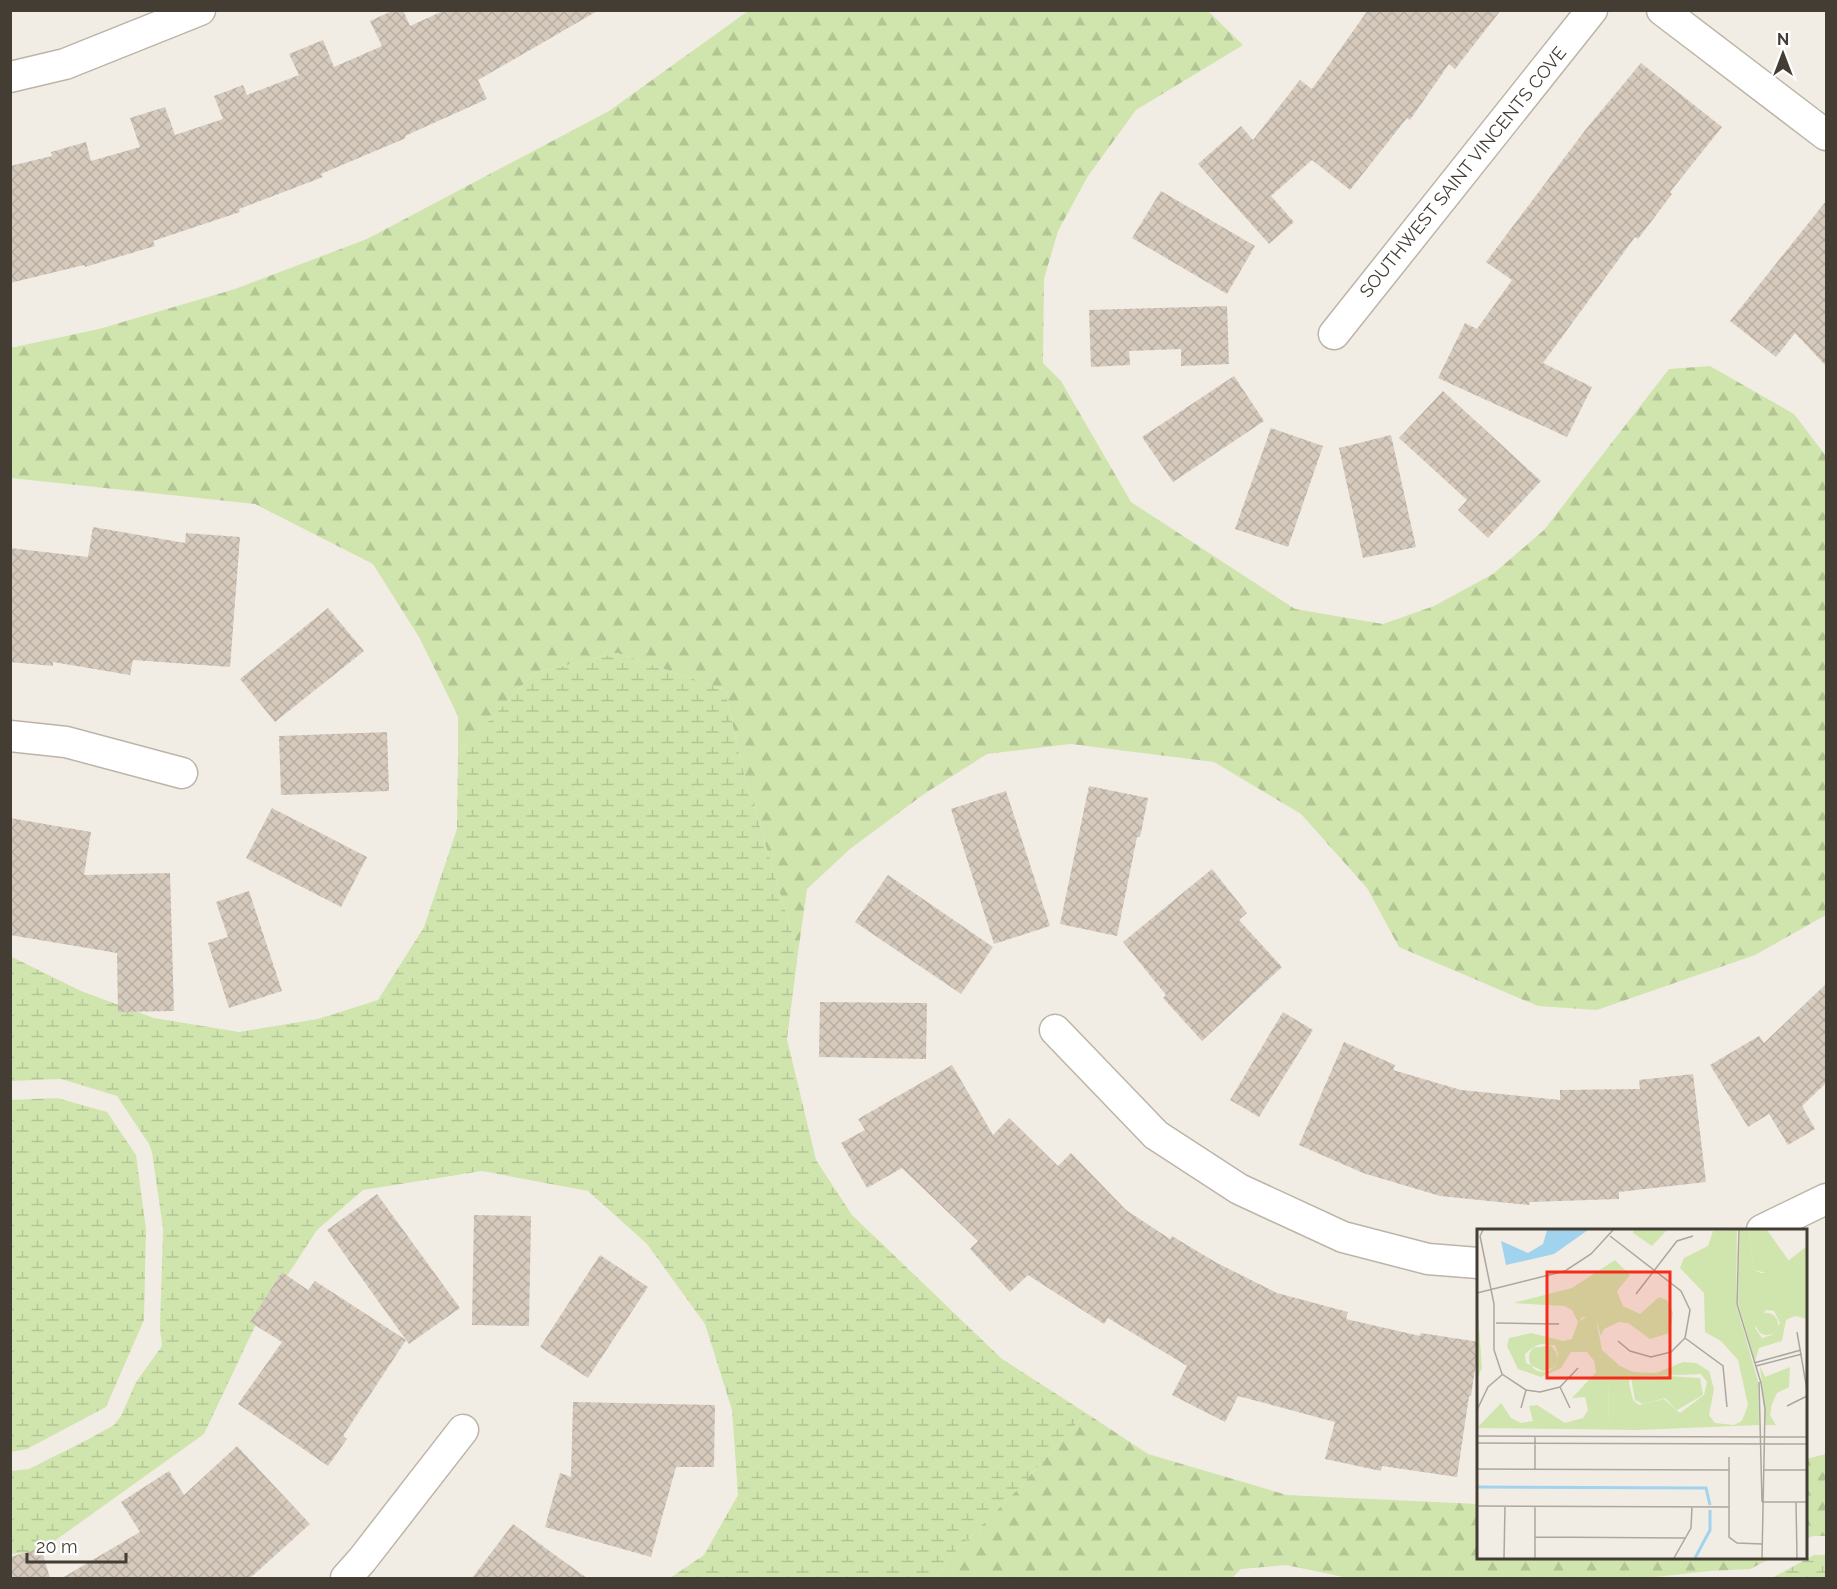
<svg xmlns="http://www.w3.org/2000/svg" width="1837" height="1589" viewBox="0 0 1837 1589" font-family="Raleway,sans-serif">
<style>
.forest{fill:url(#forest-firs)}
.wetland{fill:url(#wetland-marsh)}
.building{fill:url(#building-cross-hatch)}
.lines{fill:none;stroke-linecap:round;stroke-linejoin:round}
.minor-casing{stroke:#bdb4a7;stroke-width:33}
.minor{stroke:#fff;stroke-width:30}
.labels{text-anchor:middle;stroke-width:4.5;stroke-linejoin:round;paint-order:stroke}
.street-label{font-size:18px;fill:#433d34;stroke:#fff}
.inset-river{fill:none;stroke:#a1d3ee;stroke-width:3}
.inset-road{fill:none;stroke:#aca79e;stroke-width:1.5}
.view{fill:#f42c19;fill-opacity:0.15;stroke:#f42c19;stroke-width:3}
.inset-edge{fill:none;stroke:#433d34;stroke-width:3}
</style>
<defs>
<pattern id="forest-firs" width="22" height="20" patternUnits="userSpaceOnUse" patternTransform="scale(1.5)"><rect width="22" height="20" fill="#cfe5ad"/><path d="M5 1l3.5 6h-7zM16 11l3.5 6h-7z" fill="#b3c595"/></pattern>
<pattern id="wetland-marsh" width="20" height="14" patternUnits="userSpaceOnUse" patternTransform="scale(1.5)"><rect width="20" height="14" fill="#cfe5ad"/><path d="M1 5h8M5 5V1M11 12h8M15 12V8" fill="none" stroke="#b3c595"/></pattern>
<pattern id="building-cross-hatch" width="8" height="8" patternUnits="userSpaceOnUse" patternTransform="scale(1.5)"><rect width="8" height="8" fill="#d6cabd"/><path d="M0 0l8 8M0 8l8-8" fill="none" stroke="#b9aea3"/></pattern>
</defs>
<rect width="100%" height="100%" fill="#f2ede4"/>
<path class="forest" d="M 748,11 L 1208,11 L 1243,45 L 1136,110 L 1088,176 L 1058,231 L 1044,279 L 1043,363 L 1061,381 L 1131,502 L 1295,609 L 1383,624 L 1434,606 L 1493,574 L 1544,530 L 1669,369 L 1710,366 L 1794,414 L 1826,456 L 1826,915 L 1755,955 L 1597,1010 L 1538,1006 L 1399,947 L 1367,888 L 1301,814 L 1214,762 L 1071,744 L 987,754 L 924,794 L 850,849 L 807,889 L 798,953 L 741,763 L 725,690 L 617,653 L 534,673 L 458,754 L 458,716 L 419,637 L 373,564 L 255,504 L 11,478 L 10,348 L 99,329 L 235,289 L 367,239 L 609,111 Z
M 1086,1413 L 1148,1454 L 1287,1495 L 1478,1504 L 1478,1558 L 1772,1558 L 1750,1569 L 1709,1571 L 1647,1578 L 1348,1578 L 1286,1565 L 1241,1569 L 1232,1578 L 936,1578 L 955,1552 L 1017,1490 Z
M 1826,1454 L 1826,1536 L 1813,1536 L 1806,1539 L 1806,1459 Z"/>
<path class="wetland" d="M 617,653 L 725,690 L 741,763 L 798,953 L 787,1039 L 816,1160 L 852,1215 L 1002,1359 L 1086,1413 L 1017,1490 L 955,1552 L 936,1578 L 670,1578 L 704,1555 L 738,1495 L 732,1410 L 705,1324 L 647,1244 L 588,1191 L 482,1171 L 363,1190 L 317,1230 L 257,1322 L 204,1434 L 39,1552 L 11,1554 L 11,1471 L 29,1469 L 89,1439 L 114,1425 L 121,1416 L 136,1382 L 162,1346 L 160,1328 L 163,1229 L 152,1152 L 149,1144 L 117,1096 L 61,1079 L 11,1081 L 10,956 L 81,991 L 154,1018 L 239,1032 L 318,1019 L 378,1000 L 424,927 L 457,829 L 458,754 L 534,673 Z
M 57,1098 L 107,1112 L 136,1155 L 146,1229 L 144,1320 L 106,1407 L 27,1449 L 11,1452 L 11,1100 Z
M 1814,1555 L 1826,1555 L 1826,1578 L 1772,1578 Z"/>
<path class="building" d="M 394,10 L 403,10 L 410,26 L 445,10 L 599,10 L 478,80 L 487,99 L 405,136 L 406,138 L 321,174 L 323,177 L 239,209 L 240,212 L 153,241 L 155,246 L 85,267 L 84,265 L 10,283 L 10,166 L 52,156 L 51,152 L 86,142 L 91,161 L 140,147 L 130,118 L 165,107 L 175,135 L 223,119 L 214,96 L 243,85 L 247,95 L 299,75 L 289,54 L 323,40 L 334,67 L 382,46 L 370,21 Z
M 1368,10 L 1501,10 L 1455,69 L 1449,64 L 1410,120 L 1407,118 L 1350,190 L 1312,160 L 1271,196 L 1294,222 L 1269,244 L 1198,164 L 1241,126 L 1253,140 L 1300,80 L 1312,89 Z
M 1641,63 L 1722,127 L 1670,192 L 1672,194 L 1638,239 L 1635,237 L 1543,363 L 1592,387 L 1567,437 L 1438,378 L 1465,323 L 1477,329 L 1512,280 L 1486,262 L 1586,129 Z
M 1161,191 L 1255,246 L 1227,294 L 1132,238 Z
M 1827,200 L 1827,367 L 1795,333 L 1776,357 L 1730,321 Z
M 1227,306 L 1229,364 L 1181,366 L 1181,349 L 1129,351 L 1130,365 L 1091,367 L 1089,310 Z
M 1234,376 L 1264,421 L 1173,482 L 1142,437 Z
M 1443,391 L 1541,481 L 1488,538 L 1458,510 L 1467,500 L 1399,438 Z
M 1271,428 L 1323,446 L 1288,547 L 1235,529 Z
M 1391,435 L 1416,547 L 1363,558 L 1339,448 Z
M 93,527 L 185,543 L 186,533 L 240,537 L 230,667 L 133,660 L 130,675 L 53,662 L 53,666 L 10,662 L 10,548 L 88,557 Z
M 328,608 L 364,651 L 275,722 L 240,679 Z
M 387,732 L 389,791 L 281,795 L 279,736 Z
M 1089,786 L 1148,798 L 1140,837 L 1137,837 L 1117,936 L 1060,924 Z
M 1006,791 L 1050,926 L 994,944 L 951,809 Z
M 272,808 L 367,857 L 341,907 L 246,858 Z
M 10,818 L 91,832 L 84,875 L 170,873 L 174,1011 L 118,1012 L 117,953 L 10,935 Z
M 1212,869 L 1247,913 L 1239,920 L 1282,967 L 1202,1041 L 1163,998 L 1166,995 L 1123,942 Z
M 888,875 L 993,947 L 961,994 L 855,922 Z
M 249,891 L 282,991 L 229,1008 L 208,943 L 228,937 L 216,902 Z
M 1827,983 L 1827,1082 L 1802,1106 L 1815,1129 L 1788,1145 L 1769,1114 L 1748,1127 L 1710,1065 L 1759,1036 L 1764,1043 Z
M 820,1002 L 927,1003 L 926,1059 L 819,1057 Z
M 1283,1012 L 1313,1030 L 1259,1117 L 1230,1100 Z
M 1344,1042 L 1395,1065 L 1393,1070 L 1461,1090 L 1560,1100 L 1560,1090 L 1640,1089 L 1639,1080 L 1693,1074 L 1706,1182 L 1619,1192 L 1619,1199 L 1530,1202 L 1529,1205 L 1440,1196 L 1363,1173 L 1299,1145 Z
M 952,1065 L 993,1135 L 1009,1118 L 1058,1166 L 1071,1153 L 1126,1210 L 1170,1239 L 1172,1236 L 1217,1263 L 1277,1293 L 1348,1312 L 1346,1319 L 1420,1336 L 1421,1333 L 1479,1342 L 1471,1396 L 1469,1396 L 1457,1477 L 1382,1466 L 1381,1471 L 1325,1459 L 1335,1422 L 1238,1396 L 1225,1422 L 1172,1395 L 1187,1366 L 1108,1318 L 1104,1324 L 1028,1275 L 1010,1292 L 970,1249 L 978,1241 L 902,1168 L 867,1188 L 841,1143 L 865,1130 L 858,1119 Z
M 377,1194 L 460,1308 L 409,1344 L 327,1230 Z
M 474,1215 L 531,1216 L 529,1326 L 472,1325 Z
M 600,1255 L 648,1287 L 588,1378 L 540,1347 Z
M 282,1272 L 308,1290 L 315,1281 L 406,1340 L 343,1436 L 347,1439 L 328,1466 L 238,1404 L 282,1342 L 250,1322 Z
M 573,1402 L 715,1405 L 714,1467 L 676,1467 L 651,1557 L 545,1527 L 560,1473 L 571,1477 Z
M 237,1446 L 310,1524 L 250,1578 L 62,1578 L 140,1532 L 121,1502 L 169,1471 L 184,1495 Z
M 513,1524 L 555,1555 L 587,1578 L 472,1578 Z
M 41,1548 L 50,1578 L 10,1578 L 10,1557 Z"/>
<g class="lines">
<g class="minor-casing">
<path id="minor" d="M 1662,10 L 1826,135
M 10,77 L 65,64 L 200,10
M 1334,334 L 1592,10
M 10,736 L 66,742 L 182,773
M 1055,1030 L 1156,1135 L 1239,1189 L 1343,1237 L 1428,1259 L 1478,1263
M 1762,1230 L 1826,1199
M 346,1578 L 362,1560 L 463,1430"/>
</g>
<use href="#minor" class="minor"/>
</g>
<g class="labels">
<g class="street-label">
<text transform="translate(1463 172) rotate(-51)" y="6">SOUTHWEST SAINT VINCENTS COVE</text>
</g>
</g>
<g transform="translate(1477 1229)">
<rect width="330" height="330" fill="#f2ede4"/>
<path d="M 272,1 L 290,1 L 312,32 L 294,45 L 277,41 Z" fill="#cfe5ad"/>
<path d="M 157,1 L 190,1 L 175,17 L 156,4 ZM 260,1 L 259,75 L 281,152 L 282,196 L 162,201 L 0,199 L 24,174 L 34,189 L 44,194 L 56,192 L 52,177 L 60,176 L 88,194 L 106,189 L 132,196 L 131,151 L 143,137 L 156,143 L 179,144 L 206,133 L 219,134 L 232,142 L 237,160 L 232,186 L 238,194 L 257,196 L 265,192 L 271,176 L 261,131 L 244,112 L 228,103 L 227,64 L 203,39 L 207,29 L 231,17 L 236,2 ZM 224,145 L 230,153 L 227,166 L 203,184 L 187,170 L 162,176 L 156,171 L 152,155 L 153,148 ZM 263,1 L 272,1 L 277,41 L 284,44 L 297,43 L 330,17 L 330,90 L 318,87 L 309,91 L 305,112 L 282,119 L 278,132 L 261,74 ZM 289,81 L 297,82 L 303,94 L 295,106 L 285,109 L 278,99 ZM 138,31 L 153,46 L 140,62 L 146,77 L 163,85 L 182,68 L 190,71 L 196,84 L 193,104 L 173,110 L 151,94 L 142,93 L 127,100 L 124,107 L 119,89 L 106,88 L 101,93 L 95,81 L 87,77 L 36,74 L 95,59 ZM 0,73 L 5,139 L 0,150 ZM 283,137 L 288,148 L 313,138 L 312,158 L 300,164 L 295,175 L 293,186 L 299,196 L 289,196 Z" fill="#cfe5ad" fill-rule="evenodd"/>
<path d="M279 95a11 11 0 1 1 22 0a11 11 0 1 1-22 0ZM 111,87 L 119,89 L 125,121 L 143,137 L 131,151 L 132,196 L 106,189 L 111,181 L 108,168 L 95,169 L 119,143 L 117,132 L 110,123 L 94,123 L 84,139 L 64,148 L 41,140 L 30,117 L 32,109 L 54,104 L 86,112 L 95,110 L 101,93 ZM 78,116 L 81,125 L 78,138 L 66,142 L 49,134 L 48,125 L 55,119 ZM52 129a14 14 0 1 1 28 0a14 14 0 1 1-28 0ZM 191,147 L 223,149 L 226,166 L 200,181 L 188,169 L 166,175 L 158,171 L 154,149 Z" fill="#cfe5ad" fill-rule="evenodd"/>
<path d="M 70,1 L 111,1 L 77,25 L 29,36 L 24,12 L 51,24 L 66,15 Z" fill="#a1d3ee"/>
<path class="inset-river" d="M 0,258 L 229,259 L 233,276M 218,329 L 233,301 L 233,281"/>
<path class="inset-road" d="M 6,1 L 3,7 L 17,75 L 17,121 L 25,145 L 49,161 L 63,163 L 83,158 L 101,139M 262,1 L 260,75 L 284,154 L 288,180 L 285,329M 133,7 L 204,62 L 213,81 L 208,109 L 246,137 L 250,178M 0,64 L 88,42 L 114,25 L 136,1M 159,65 L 200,12 L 216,7M 19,94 L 82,95M 320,103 L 330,161M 141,112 L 153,122 L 174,128 L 194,123 L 208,109M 277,134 L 324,121M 279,137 L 325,125M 282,153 L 285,273M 83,158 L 93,179M 310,177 L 330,167M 44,179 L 49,161M 0,181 L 11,158 L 26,145M 0,207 L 330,208M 0,214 L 330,215M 252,228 L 252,308 L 260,314 L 285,315M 0,240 L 252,241M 58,240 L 58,208M 287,241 L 330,241M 285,273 L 330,273M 319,273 L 320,329M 0,277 L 252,278M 58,308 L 208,309M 27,329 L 28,277M 58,329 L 58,277M 197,329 L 214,299 L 215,278"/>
<path class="view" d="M 70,43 L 193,43 L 193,149 L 70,149 Z"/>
<rect width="330" height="330" class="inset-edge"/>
</g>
<rect width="1837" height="1589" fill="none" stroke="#433d34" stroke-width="24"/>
<g transform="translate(1783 54)" stroke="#ffffff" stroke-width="4.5" paint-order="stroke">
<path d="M0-4.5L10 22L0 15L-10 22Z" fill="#433d34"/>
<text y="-9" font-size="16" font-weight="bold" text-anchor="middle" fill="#433d34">N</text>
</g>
<path d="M27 1553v9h99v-9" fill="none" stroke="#433d34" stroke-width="3"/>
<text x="36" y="1553" font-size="18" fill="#433d34" stroke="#ffffff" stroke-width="4.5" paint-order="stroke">20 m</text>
</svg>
